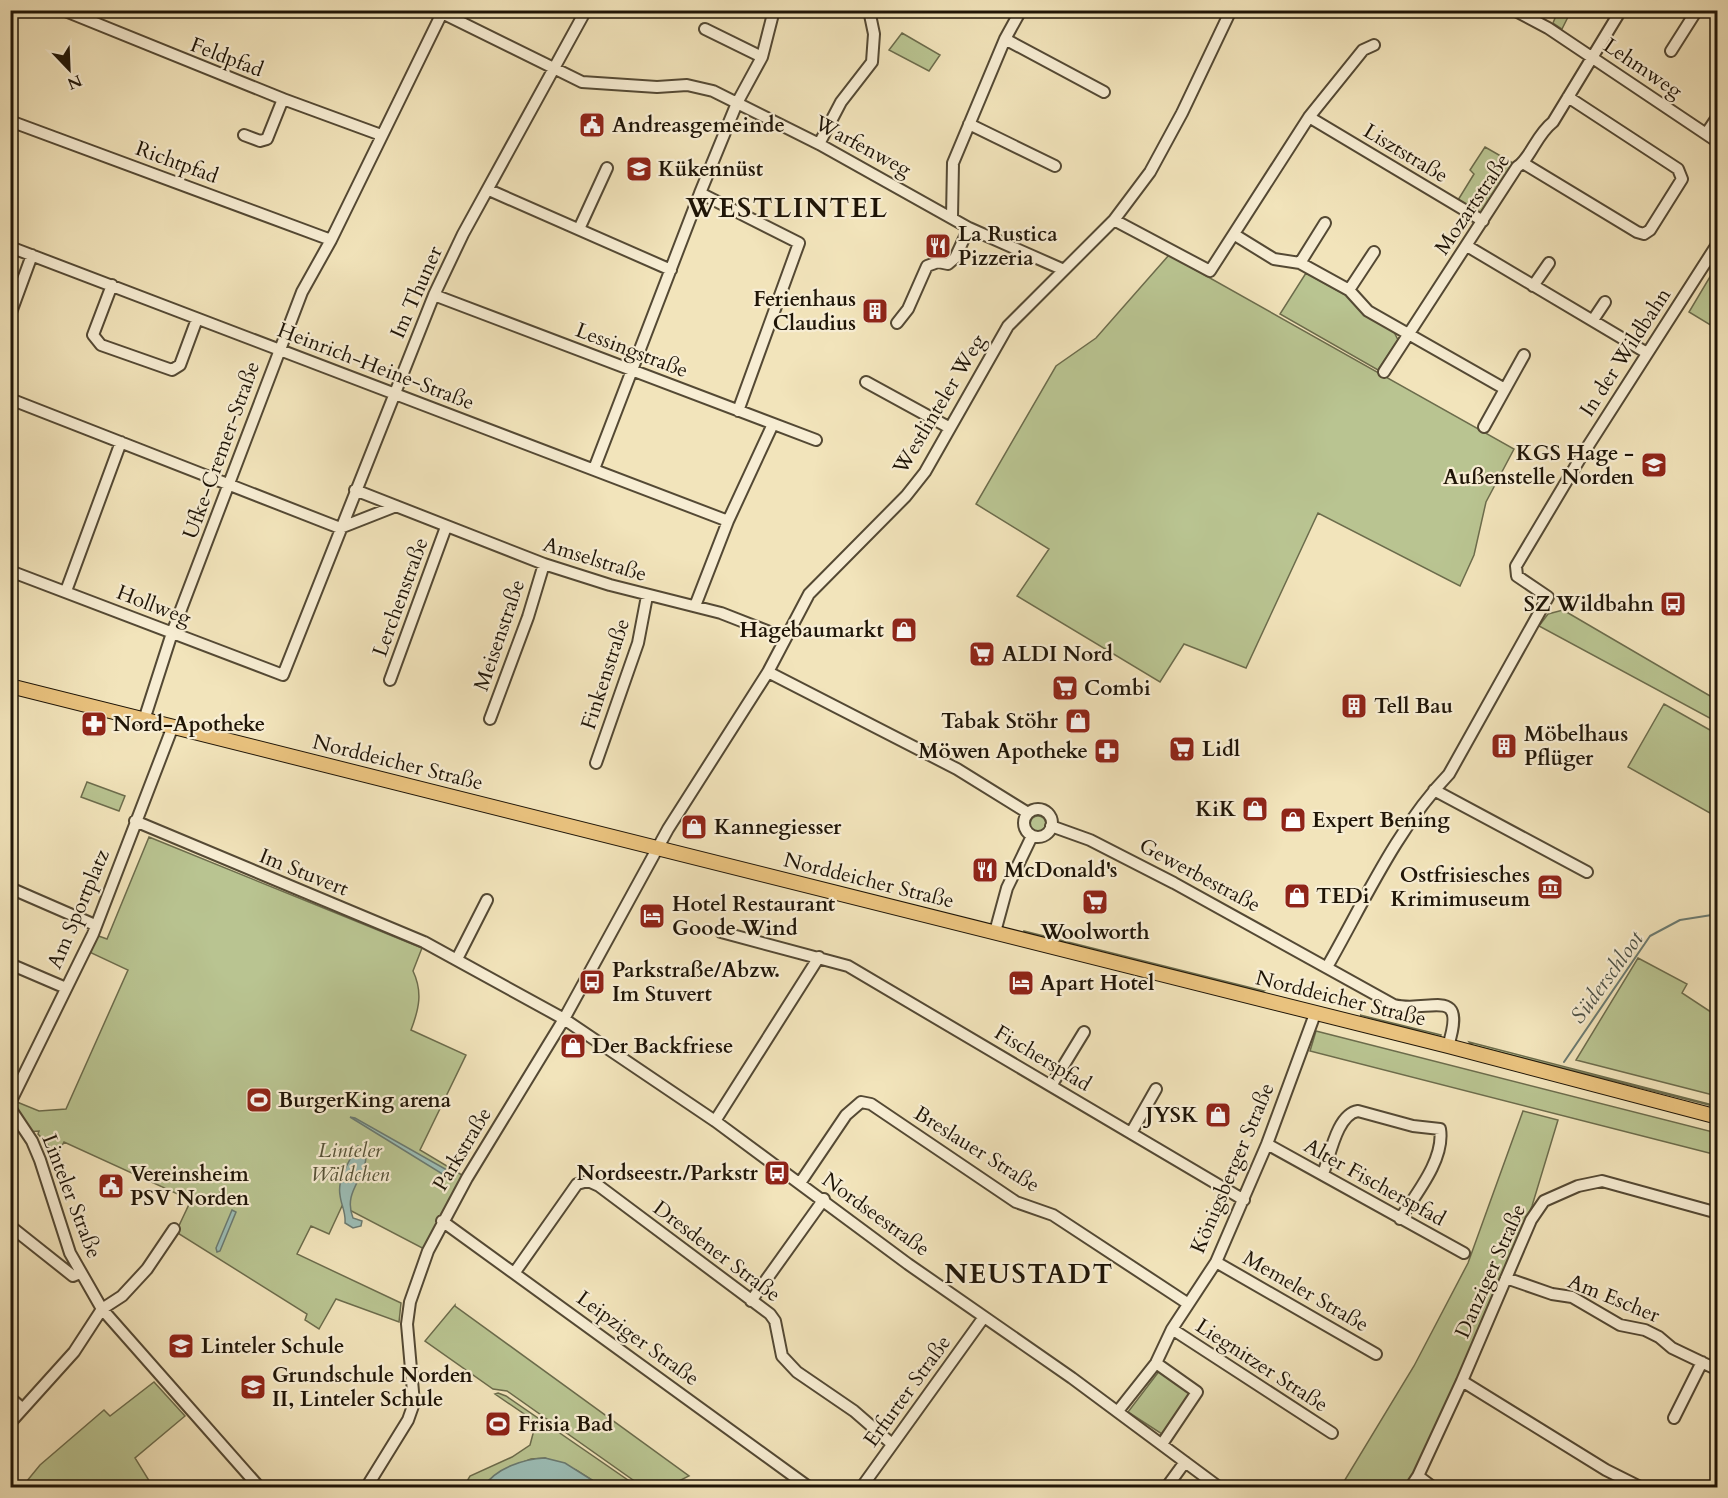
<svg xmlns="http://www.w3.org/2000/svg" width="1728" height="1498" viewBox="0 0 1728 1498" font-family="Cardo,serif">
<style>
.green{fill:#b9c491;stroke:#6c6c4c;stroke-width:1.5}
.water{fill:#9cbeb7;stroke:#6a7a71;stroke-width:1.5}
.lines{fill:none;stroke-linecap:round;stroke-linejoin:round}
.stream{stroke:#6a7a71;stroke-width:2}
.minor-casing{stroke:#544934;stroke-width:14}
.major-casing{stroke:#1f1507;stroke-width:16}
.minor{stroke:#f7edd3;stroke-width:10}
.major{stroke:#e9c27e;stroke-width:14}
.labels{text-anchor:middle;stroke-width:4.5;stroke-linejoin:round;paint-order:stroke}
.street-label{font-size:21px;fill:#1f1507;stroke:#f7edd3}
.poi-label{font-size:21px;font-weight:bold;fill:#1f1507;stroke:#f7edd3;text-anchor:start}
.park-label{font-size:21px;font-style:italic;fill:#555237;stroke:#f7edd3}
.water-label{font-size:22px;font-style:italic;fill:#4b5045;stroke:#f7edd3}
.district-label{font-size:27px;font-weight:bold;letter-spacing:1.5px;fill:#1f1507;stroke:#f7edd3}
</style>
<rect width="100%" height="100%" fill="#f2e4bb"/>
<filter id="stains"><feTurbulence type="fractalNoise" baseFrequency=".00333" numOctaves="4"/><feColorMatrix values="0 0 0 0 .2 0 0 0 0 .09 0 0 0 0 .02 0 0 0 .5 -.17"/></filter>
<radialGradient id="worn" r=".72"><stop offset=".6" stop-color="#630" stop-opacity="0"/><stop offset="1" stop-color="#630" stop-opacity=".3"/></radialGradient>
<path class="green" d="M 1558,11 L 1571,11 L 1562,29 L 1553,23 Z
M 902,33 L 940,55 L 929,71 L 889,50 Z
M 1485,147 L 1513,163 L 1481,213 L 1458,200 L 1474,174 L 1470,170 Z
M 1169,255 L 1514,449 L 1486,502 L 1474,555 L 1460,586 L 1318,513 L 1246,668 L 1184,644 L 1160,682 L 1017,596 L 1049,549 L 976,504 L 1056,366 L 1096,338 Z
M 1717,265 L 1717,329 L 1689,312 Z
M 1306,273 L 1351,298 L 1394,332 L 1398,340 L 1378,370 L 1280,314 Z
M 1563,610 L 1717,700 L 1717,722 L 1539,626 L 1548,614 Z
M 1664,704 L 1717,734 L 1717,817 L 1628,767 Z
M 87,782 L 125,796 L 119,811 L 81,797 Z
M1030 824a8 8 0 1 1 16 0a8 8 0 1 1-16 0Z
M 149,837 L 422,948 L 413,971 C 423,992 419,1009 411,1030 L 466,1055 L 420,1150 L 467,1178 L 428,1251 L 342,1206 L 329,1234 L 311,1226 L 297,1254 L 401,1303 L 399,1322 L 336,1299 L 319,1329 L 305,1320 L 307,1314 L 176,1232 L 191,1200 L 64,1142 L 57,1155 L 38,1134 L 39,1131 L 27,1132 L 12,1100 L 39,1111 L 66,1109 L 128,970 L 85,950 L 93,934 L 107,939 Z
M 1024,931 L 1264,991 L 1262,992 L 1125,958 L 1120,959 L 1024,934 Z
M 1638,958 L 1687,984 L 1682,993 L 1717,1016 L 1717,1096 L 1576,1060 Z
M 1360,1015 L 1437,1034 L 1441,1035 L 1440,1037 Z
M 1316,1031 L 1717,1133 L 1717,1155 L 1310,1051 Z
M 1469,1042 L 1717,1106 L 1717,1107 L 1471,1045 Z
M 1523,1111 L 1558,1120 L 1532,1206 L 1459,1379 L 1414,1473 L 1403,1487 L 1340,1488 L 1414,1366 L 1468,1263 Z
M 455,1305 L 455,1306 L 689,1476 L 667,1487 L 643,1487 L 507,1391 L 493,1389 L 425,1341 Z
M 1160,1370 L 1194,1394 L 1165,1436 L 1128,1412 Z
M 154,1382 L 185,1416 L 135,1458 L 153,1487 L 22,1487 L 40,1465 L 104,1410 L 110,1416 Z
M 498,1393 L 506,1396 L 638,1487 L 603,1487 L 576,1470 L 545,1458 L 531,1459 L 505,1469 L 489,1480 L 484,1487 L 463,1488 L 470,1476 L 512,1457 L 530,1445 L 534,1430 L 530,1418 L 495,1394 Z"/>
<path class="water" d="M 350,1117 L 355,1118 L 447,1170 L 448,1175 L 444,1175 Z
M 358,1146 L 366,1152 C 368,1178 342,1190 353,1218 L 362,1221 L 361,1226 L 353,1228 L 345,1223 C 346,1212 341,1205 340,1195 C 337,1179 350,1159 358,1146 Z
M 232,1210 L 236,1212 L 220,1251 L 217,1252 L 216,1248 Z
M 545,1458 L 565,1463 L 603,1487 L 484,1487 C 495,1468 524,1459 545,1458 Z"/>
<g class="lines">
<path class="stream" d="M 1564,1062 L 1650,936 L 1680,920 L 1718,914"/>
<g class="minor-casing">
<path id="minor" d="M 63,10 L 283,99 L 267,139 L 260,141 L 244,135
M 436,10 L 582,82 L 657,87 L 687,85 L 713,91 L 819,144 L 969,228 L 1064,270
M 1514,10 L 1548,28 L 1718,142
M 705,29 L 762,57
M 1005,39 L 1104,92
M 1671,51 L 1697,10
M 283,99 L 381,135
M 1309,117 L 1483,221
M 10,121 L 331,240
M 969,124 L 1055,166
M 1706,134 L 1718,116
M 819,144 L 841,102 L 872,62 L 874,34 L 869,10
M 1523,163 L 1637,232 L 1644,234 L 1650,230 L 1682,179 L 1678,169 L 1568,97
M 489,190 L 671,270
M 700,193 L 799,243 L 738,411
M 952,217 L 953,163 L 1005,39 L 1021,10
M 1114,220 L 1210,271 L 1309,117 L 1363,50 L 1374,45
M 579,229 L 607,168
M 1235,235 L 1274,259 L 1300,263 L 1349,290 L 1368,311 L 1505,389
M 1467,246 L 1647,353
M 10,247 L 728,521
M 1300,263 L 1325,223
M 112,285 L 93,335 L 101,345 L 172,370 L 180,365 L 197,319
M 1533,286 L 1549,263
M 1349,290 L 1374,252
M 434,295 L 816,440
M 10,315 L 32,255
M 1593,320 L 1605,302
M 897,323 L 908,309 L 927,266 L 938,262 L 948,264 L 955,258 L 969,228
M 1384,372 L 1517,167 C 1531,158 1536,135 1553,122 L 1621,10
M 866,382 L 950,428
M 10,399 L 340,528 L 396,506
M 1484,427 L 1524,355
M 594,469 L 700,193 L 737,103 L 762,57 L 774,10
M 355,490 L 544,564 L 610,585 L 721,613 L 785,638
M 10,571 L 283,675 L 434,295 L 463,234 L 586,10
M 66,591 L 121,442
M 695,606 L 728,521 L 773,424
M 768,672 L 957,769 L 1028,813
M 390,680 L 446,527
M 490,719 L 528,617 L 544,564
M 144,720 L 172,633 L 302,292 L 331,240 L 442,13
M 596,763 L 638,643 L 647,596
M 1434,790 L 1587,872
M1024 823a14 14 0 1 1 28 0a14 14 0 1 1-28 0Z
M 135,821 L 424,942 L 564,1019 L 715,1121 L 908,1264 L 1072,1378 L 1220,1488
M 1051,826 L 1090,840 L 1174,883 L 1394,1005 C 1428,1014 1468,983 1448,1046
M 10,888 L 95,925
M 721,932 L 848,966 L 1244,1200
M 995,932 L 1007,888 L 1032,836
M 457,959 L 487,900
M 10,964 L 66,988
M 1327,967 C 1364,902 1397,828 1449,774 L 1548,597 L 1517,576 L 1516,566 L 1581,457 L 1718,243
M 1051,1086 L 1084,1032
M 10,1103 L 93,934 L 173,726
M 10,1108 L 32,1141 L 40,1160 L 70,1253 L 102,1309 L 260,1488
M 715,1121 L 819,957
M 1131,1133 L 1156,1089
M 1267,1144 L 1464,1253
M 1323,1174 C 1330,1156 1337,1114 1358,1111 L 1413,1126 L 1440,1129 C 1445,1159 1416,1194 1400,1219
M 800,1183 L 846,1115 L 861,1102 L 871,1104 L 1016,1202 L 1053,1215 L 1187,1303
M 442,1221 L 810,1488
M 10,1226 L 73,1276 L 80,1273
M 1216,1262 L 1376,1354
M 515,1272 L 577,1184 L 588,1181 L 599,1186 L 770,1314 L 775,1321 L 782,1356 L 797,1372 L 854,1411 L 892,1444
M 1506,1278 L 1552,1294 L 1572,1297 L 1620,1325 L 1645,1330 L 1659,1337 L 1672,1348 L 1718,1370
M 751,1301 L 824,1199
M 1172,1329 L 1332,1433
M 1156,1363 L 1197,1392 L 1162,1444
M 1462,1381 L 1606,1470 L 1642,1488
M 10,1398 L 22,1408
M 1118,1411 L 1156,1363 L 1172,1329 L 1216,1262 L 1267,1144 L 1315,1014
M 1674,1418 L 1702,1362
M 10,1423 L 74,1352 L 102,1309 L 122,1296 L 147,1269 L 174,1229
M 1418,1476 L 1434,1488
M 366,1488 L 408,1420 L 414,1403 L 407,1324 L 410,1302 L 428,1251 L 467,1178 L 564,1019 L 668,829 L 768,672 L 809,594 L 906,496 L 925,472 L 1008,326 L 1114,220 L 1150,172 L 1182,113 L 1231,10
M 861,1488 L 984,1317
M 1166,1488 L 1185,1462
M 1410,1488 L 1418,1476 L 1462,1381 L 1531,1220 L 1544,1201 L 1578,1186 L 1602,1181 L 1718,1213"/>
</g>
<g class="major-casing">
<path id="major" d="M 10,686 L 1448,1046 L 1718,1117"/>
</g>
<use href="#minor" class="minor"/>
<use href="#major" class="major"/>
</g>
<defs>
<g id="civic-square" transform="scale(1.35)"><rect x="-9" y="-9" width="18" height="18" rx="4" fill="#8f2418" stroke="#f7edd3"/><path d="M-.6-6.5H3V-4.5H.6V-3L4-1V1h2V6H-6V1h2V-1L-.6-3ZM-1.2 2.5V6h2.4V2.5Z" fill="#fff"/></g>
<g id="school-square" transform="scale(1.35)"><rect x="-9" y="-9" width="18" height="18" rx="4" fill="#8f2418" stroke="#f7edd3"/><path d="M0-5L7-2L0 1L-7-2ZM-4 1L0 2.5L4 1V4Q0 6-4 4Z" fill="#fff"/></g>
<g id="restaurant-square" transform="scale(1.35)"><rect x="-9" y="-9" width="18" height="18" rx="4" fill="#8f2418" stroke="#f7edd3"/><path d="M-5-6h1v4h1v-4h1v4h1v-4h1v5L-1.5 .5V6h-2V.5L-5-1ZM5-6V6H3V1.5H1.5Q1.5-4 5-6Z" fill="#fff"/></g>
<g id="building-square" transform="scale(1.35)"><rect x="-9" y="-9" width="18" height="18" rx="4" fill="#8f2418" stroke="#f7edd3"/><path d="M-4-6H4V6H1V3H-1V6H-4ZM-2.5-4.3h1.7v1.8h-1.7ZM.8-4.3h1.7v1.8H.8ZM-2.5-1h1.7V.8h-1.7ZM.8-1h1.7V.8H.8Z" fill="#fff"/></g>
<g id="bus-square" transform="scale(1.35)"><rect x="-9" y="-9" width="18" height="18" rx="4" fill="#8f2418" stroke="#f7edd3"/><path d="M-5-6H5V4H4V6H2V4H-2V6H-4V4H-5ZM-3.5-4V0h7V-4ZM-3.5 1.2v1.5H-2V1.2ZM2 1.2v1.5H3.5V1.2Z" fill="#fff"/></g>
<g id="shop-square" transform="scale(1.35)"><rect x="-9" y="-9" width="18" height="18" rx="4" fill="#8f2418" stroke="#f7edd3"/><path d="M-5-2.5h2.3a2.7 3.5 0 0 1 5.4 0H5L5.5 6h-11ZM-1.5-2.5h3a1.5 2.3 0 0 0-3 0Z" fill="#fff"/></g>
<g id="supermarket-square" transform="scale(1.35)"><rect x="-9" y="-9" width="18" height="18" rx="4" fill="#8f2418" stroke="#f7edd3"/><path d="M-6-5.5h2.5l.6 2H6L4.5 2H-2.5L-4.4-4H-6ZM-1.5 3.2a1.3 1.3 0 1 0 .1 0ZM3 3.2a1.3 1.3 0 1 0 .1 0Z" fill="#fff"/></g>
<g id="pharmacy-square" transform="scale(1.35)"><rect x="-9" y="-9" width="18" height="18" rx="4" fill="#8f2418" stroke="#f7edd3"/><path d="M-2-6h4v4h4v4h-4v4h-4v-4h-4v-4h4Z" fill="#fff"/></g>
<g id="museum-square" transform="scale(1.35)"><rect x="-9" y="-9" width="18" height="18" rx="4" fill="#8f2418" stroke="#f7edd3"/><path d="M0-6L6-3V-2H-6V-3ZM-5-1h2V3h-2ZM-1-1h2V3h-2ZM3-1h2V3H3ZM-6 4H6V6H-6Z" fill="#fff"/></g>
<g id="hotel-square" transform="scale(1.35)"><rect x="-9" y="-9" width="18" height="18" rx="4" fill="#8f2418" stroke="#f7edd3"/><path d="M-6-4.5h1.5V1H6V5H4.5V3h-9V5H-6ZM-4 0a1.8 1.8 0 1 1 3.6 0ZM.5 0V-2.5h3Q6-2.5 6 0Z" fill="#fff"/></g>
<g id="stadium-square" transform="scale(1.35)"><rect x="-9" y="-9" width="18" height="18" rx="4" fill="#8f2418" stroke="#f7edd3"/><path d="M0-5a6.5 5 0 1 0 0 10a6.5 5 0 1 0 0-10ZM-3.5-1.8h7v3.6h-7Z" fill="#fff"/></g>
</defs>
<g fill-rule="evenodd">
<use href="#civic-square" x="592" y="125"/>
<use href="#school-square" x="639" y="169"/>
<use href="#restaurant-square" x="938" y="246"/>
<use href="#building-square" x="875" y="311"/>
<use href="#school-square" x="1654" y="465"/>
<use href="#bus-square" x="1673" y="604"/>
<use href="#shop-square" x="904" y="630"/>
<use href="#supermarket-square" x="982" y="654"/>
<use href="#supermarket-square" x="1065" y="688"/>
<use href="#building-square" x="1354" y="706"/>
<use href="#shop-square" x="1078" y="721"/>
<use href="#pharmacy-square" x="94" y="724"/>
<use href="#building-square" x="1504" y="746"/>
<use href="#supermarket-square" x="1182" y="749"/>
<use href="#pharmacy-square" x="1107" y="751"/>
<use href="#shop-square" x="1255" y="809"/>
<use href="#shop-square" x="1293" y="820"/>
<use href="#shop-square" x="694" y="827"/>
<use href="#restaurant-square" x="985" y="870"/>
<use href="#museum-square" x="1550" y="887"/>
<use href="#shop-square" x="1297" y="896"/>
<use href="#supermarket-square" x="1095" y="902"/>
<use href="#hotel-square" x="652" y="916"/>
<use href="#bus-square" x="592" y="982"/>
<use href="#hotel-square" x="1021" y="983"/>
<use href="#shop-square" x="573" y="1046"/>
<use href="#stadium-square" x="259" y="1100"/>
<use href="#shop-square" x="1218" y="1115"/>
<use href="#bus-square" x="777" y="1173"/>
<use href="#civic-square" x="111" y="1186"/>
<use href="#school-square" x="181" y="1346"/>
<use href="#school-square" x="253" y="1387"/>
<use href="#stadium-square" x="498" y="1424"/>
</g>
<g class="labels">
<g class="street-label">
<text transform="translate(227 57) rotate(21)" y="7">Feldpfad</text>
<text transform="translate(1643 68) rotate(34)" y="7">Lehmweg</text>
<text transform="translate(863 146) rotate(28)" y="7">Warfenweg</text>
<text transform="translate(1406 153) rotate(31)" y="7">Lisztstraße</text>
<text transform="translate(177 162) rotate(20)" y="7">Richtpfad</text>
<text transform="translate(1472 204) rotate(-56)" y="7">Mozartstraße</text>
<text transform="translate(416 292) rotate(-66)" y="7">Im Thuner</text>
<text transform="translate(632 350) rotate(21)" y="7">Lessingstraße</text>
<text transform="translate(1625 352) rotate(-57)" y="7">In der Wildbahn</text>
<text transform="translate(376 366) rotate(21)" y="7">Heinrich-Heine-Straße</text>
<text transform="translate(939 404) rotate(-59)" y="7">Westlinteler Weg</text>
<text transform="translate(221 450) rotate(-70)" y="7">Ufke-Cremer-Straße</text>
<text transform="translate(595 559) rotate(17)" y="7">Amselstraße</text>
<text transform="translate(400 597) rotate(-70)" y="7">Lerchenstraße</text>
<text transform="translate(154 605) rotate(21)" y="7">Hollweg</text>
<text transform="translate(499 635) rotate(-71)" y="7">Meisenstraße</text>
<text transform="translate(605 674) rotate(-72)" y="7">Finkenstraße</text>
<text transform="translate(398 762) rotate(14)" y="7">Norddeicher Straße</text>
<text transform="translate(304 872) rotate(22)" y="7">Im Stuvert</text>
<text transform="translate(1200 875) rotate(28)" y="7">Gewerbestraße</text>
<text transform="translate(869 880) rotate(14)" y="7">Norddeicher Straße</text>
<text transform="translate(78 909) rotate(-67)" y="7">Am Sportplatz</text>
<text transform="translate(1341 998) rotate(14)" y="7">Norddeicher Straße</text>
<text transform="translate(1043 1058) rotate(31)" y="7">Fischerspfad</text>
<text transform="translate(462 1149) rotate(-59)" y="7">Parkstraße</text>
<text transform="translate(977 1149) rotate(32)" y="7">Breslauer Straße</text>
<text transform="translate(1232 1168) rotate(-67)" y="7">Königsberger Straße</text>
<text transform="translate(1375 1182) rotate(29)" y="7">Alter Fischerspfad</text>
<text transform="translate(72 1196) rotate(69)" y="7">Linteler Straße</text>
<text transform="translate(876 1214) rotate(36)" y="7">Nordseestraße</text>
<text transform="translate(717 1251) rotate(37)" y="7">Dresdener Straße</text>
<text transform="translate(1490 1271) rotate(-66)" y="7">Danziger Straße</text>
<text transform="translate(1306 1291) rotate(30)" y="7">Memeler Straße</text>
<text transform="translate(1614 1298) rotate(22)" y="7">Am Escher</text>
<text transform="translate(638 1338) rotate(36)" y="7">Leipziger Straße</text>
<text transform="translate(1262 1365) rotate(33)" y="7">Liegnitzer Straße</text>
<text transform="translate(907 1391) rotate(-54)" y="7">Erfurter Straße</text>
</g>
<g class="poi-label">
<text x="612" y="132">Andreasgemeinde</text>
<text x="658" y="176">Kükennüst</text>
<text x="958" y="241">La Rustica<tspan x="958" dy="24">Pizzeria</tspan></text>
<text x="856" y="306" text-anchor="end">Ferienhaus<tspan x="856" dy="24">Claudius</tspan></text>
<text x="1634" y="460" text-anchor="end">KGS Hage -<tspan x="1634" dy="24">Außenstelle Norden</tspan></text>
<text x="1654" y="611" text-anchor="end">SZ Wildbahn</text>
<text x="884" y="637" text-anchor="end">Hagebaumarkt</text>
<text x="1002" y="661">ALDI Nord</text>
<text x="1084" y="695">Combi</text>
<text x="1374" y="713">Tell Bau</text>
<text x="1058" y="728" text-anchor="end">Tabak Stöhr</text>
<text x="113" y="731">Nord-Apotheke</text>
<text x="1524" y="741">Möbelhaus<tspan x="1524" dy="24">Pflüger</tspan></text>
<text x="1202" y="756">Lidl</text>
<text x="1088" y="758" text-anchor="end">Möwen Apotheke</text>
<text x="1236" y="816" text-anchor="end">KiK</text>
<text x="1312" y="827">Expert Bening</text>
<text x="714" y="834">Kannegiesser</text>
<text x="1004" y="877">McDonald's</text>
<text x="1530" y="882" text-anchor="end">Ostfrisiesches<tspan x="1530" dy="24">Krimimuseum</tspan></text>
<text x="1316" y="903">TEDi</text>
<text x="672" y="911">Hotel Restaurant<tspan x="672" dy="24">Goode Wind</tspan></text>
<text x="1095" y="939" text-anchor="middle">Woolworth</text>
<text x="612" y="977">Parkstraße/Abzw.<tspan x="612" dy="24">Im Stuvert</tspan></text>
<text x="1040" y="990">Apart Hotel</text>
<text x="592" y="1053">Der Backfriese</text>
<text x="278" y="1107">BurgerKing arena</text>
<text x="1198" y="1122" text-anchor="end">JYSK</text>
<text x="758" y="1180" text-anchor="end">Nordseestr./Parkstr</text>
<text x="130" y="1181">Vereinsheim<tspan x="130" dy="24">PSV Norden</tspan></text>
<text x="201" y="1353">Linteler Schule</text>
<text x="272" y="1382">Grundschule Norden<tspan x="272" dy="24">II, Linteler Schule</tspan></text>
<text x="518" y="1431">Frisia Bad</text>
</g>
<g class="park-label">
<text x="350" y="1157">Linteler<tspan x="350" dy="24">Wäldchen</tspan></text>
</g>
<g class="water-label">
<text transform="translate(1606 977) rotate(-54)" y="8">Süderschloot</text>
</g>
<g class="district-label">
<text x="787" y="217">WESTLINTEL</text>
<text x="1029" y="1283">NEUSTADT</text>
</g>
</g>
<rect width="1728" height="1498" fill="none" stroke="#f2e4bb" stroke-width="36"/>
<rect x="12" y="12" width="1704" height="1474" fill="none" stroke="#1f1507" stroke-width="3"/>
<rect x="18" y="18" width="1692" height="1462" fill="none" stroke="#1f1507" stroke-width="1.5"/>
<g transform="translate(69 69) rotate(157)" stroke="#f7edd3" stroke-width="4.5" paint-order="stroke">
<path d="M0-4.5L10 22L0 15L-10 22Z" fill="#1f1507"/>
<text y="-9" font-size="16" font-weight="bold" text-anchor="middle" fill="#1f1507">N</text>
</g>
<rect width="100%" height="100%" filter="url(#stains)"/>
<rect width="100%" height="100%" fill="url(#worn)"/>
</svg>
